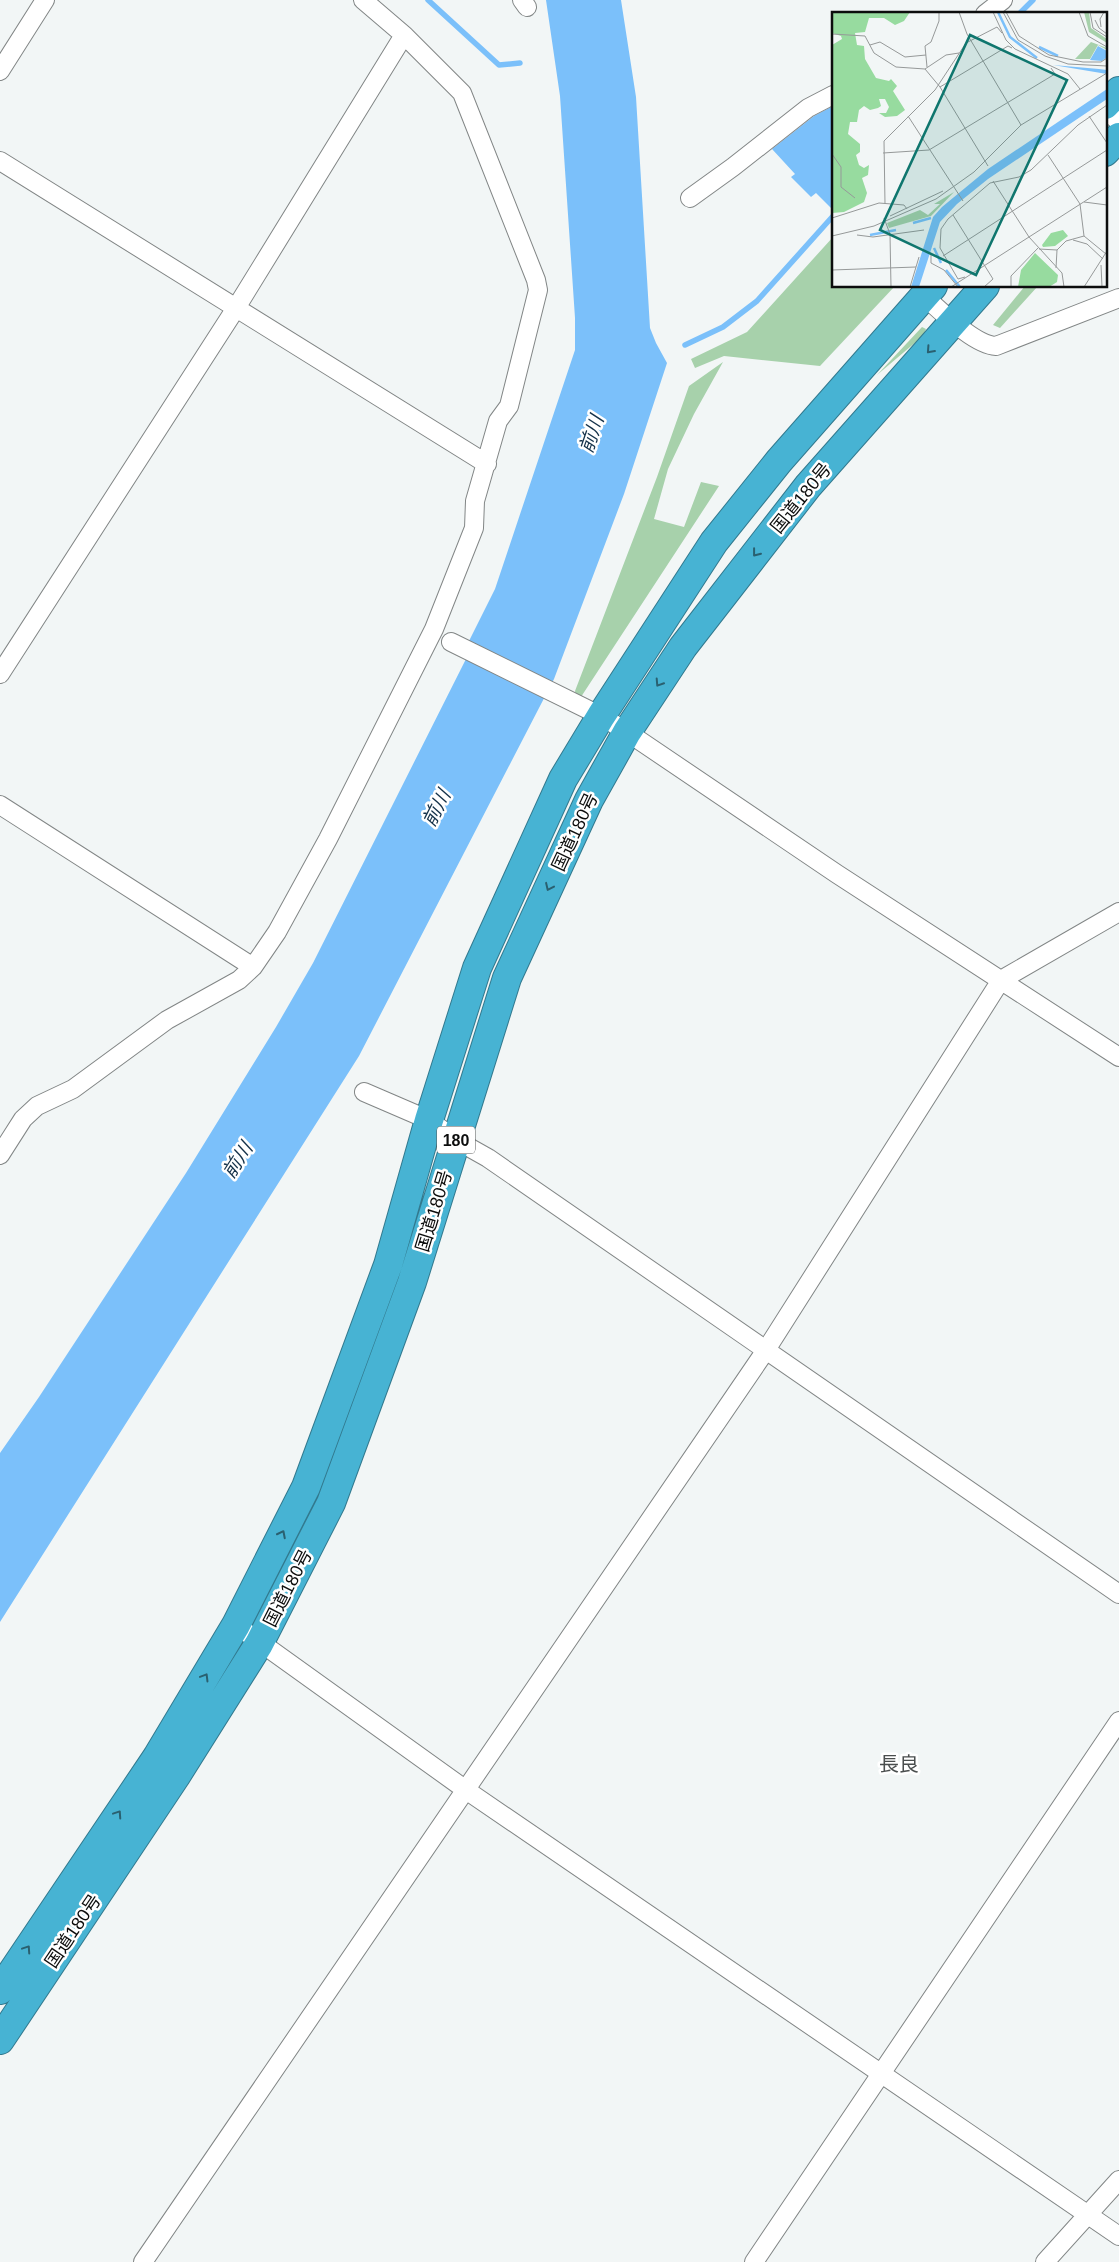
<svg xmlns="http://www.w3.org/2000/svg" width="1119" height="2262" viewBox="0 0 1119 2262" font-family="Helvetica,'Noto Sans JP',sans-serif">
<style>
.green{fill:#a7d1ab}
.water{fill:#7bc0fa}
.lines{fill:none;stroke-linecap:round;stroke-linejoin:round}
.stream{stroke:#7bc0fa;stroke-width:5.5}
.street-casing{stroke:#828686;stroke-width:20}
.highway-casing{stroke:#32798e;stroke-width:30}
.street{stroke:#fff;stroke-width:18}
.highway{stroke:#47b3d3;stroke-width:28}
.oneway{stroke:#2a6070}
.labels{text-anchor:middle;stroke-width:5;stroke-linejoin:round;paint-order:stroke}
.shield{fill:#fff;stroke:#555656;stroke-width:1}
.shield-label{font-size:16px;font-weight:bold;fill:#0c0d0d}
.street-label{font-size:18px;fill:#0c0d0d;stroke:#fff}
.water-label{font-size:19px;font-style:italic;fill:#143149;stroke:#fff}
.quarter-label{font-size:20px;fill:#4a4e4e;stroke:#fff}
.inset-river{fill:none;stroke:#7bc0fa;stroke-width:2.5}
.inset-road{fill:none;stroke:#969999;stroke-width:1}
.view{fill:#0f766e;fill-opacity:0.15;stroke:#0f766e;stroke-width:2.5}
.inset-edge{fill:none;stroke:#0c0d0d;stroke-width:2.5}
</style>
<rect width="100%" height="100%" fill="#f2f6f6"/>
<path class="green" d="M 833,237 L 833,286 L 895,286 L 820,366 L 724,356 L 695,368 L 691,359 L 747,332 Z
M 1025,286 L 1038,286 L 1000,328 L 993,325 Z
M 922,327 L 926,329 L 923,336 L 877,375 Z
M 723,362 L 694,414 L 668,469 L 654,519 L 684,527 L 701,482 L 719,486 L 579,700 L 576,697 L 575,691 L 657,477 L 689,386 Z"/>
<path class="water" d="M 546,0 L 621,0 L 636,97 L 650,328 L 656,343 L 667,363 L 624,494 L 554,679 L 359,1056 L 0,1622 L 0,1453 L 39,1397 L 186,1173 L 276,1027 L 313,963 L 468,655 L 467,645 L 495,589 L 575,350 L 575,318 L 560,96 Z
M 833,106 L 833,210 L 816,193 L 811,197 L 791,177 L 795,174 L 772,149 L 814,116 Z"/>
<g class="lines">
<path class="stream" d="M 428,0 L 499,65 L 520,63
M 1019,14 L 1033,0
M 685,345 L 723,327 L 757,301 L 833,216"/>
<g class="street-casing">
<path id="street" d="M 522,0 L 527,7
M 985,14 L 1003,0
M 0,71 L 45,0
M 1105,109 L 1119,122
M 0,161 L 487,464
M 690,198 L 733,167 L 808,108 L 833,95
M 924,296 C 941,311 974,345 996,346 L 1119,298
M 451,642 L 601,716 L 627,732 L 837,874 L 1119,1057
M 0,674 L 236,308 L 404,35
M 0,805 L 253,967
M 364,1092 L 429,1120 L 456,1140 L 488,1158 L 1119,1594
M 0,1155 L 23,1119 L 37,1106 L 73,1089 L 167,1020 L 239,980 L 253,967 L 277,932 L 328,839 L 434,629 L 474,528 L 475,501 L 498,421 L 509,406 L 538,290 L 536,280 L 462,93 L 404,35 L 363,0
M 236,1625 L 466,1790 L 1119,2236
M 143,2262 L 766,1350 L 1001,980 L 1119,912
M 754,2262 L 1119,1721
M 1045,2262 L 1119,2180"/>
</g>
<g class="highway-casing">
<path id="highway" d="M 1105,105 L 1119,91
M 1105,152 L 1119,137
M 0,1990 L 157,1757 L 236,1625 L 306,1487 L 388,1265 L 429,1120 L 477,968 L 563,779 L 601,716 L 714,542 L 779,461 L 933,286
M 0,2040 L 176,1776 L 259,1644 L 331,1503 L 412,1282 L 507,978 L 589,800 L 627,732 L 683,647 L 808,486 L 985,286"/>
</g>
<use href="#street" class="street"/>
<use href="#highway" class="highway"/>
</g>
<defs><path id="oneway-chevron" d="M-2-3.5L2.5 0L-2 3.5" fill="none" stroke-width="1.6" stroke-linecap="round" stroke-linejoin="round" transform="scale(1.25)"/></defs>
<g class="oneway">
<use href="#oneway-chevron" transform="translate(930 350) rotate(132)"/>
<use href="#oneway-chevron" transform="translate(756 553) rotate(128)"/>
<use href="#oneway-chevron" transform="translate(659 683) rotate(123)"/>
<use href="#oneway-chevron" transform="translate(549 887) rotate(115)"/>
<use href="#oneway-chevron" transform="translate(282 1534) rotate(-63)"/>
<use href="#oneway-chevron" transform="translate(205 1677) rotate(-59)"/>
<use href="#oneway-chevron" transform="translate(118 1814) rotate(-56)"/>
<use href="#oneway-chevron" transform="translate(27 1949) rotate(-56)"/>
</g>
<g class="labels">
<rect class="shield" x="437" y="1126.5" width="38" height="27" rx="4"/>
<g class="shield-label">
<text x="456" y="1146">180</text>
</g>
<g class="street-label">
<text transform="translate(801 498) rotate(-51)" y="6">国道180号</text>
<text transform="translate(575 832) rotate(-65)" y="6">国道180号</text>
<text transform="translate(434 1211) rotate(-73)" y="6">国道180号</text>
<text transform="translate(288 1588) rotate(-63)" y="6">国道180号</text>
<text transform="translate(73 1931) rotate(-56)" y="6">国道180号</text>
</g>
<g class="water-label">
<text transform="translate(591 434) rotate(-71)" y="7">前川</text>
<text transform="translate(436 808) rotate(-63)" y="7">前川</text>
<text transform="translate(237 1160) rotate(-57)" y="7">前川</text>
</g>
<g class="quarter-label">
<text x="899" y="1771">長良</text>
</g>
</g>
<g transform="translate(832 12)">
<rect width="275" height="275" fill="#f2f6f6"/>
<path d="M 252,0 L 257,0 L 259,16 L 275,27 L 275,31 L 257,20 ZM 259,30 L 275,36 L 275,38 L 266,33 L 258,47 L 243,47 ZM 122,180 L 99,204 L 57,216 L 55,211 L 88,198 L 96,203 L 108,192 L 102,192 Z" fill="#a7d1ab"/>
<path d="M 0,0 L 78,0 L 72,9 L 63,13 L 52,6 L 37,6 L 33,20 L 23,21 L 25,33 L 32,34 L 33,47 L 44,66 L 57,69 L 59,67 L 65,74 L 61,79 L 73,98 L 65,104 L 53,105 L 47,101 L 54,101 L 57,95 L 53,87 L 47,87 L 49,94 L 46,96 L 38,98 L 32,94 L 27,98 L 25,110 L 18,110 L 16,122 L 28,132 L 28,140 L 24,143 L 27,153 L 32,156 L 37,153 L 36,163 L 30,166 L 35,181 L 32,190 L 12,200 L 0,201 L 0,33 L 10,27 L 9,24 L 0,21 ZM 231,218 L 236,224 L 223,234 L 211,235 L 210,233 L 219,221 ZM 203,241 L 226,263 L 225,270 L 217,275 L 186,275 L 189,258 Z" fill="#97db9f"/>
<path d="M 266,34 L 275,39 L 275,45 L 270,49 L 258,48 ZM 221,53 L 267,57 L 275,58 L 275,62 ZM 275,77 L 275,87 L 156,167 L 125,192 L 108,210 L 87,275 L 79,275 L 101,205 L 110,195 L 156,157 Z" fill="#7bc0fa"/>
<path class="inset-river" d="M 166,0 L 178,25 L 205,46M 207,35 L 226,44M 81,211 L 99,206M 38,223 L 64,218M 102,236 L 109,251M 114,258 L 128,275"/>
<path class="inset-road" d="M 127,0 L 135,22 L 189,113M 161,0 L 174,28 L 183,37 L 236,62 L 248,77M 171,0 L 186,28 L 213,44 L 236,52 L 275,54M 174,0 L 187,24 L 217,43 L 251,50 L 269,50 L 275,46M 247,0 L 256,24 L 275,35M 258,0 L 261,16 L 275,25M 263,8 L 267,16 L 275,22M 269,15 L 268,7 L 272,0M 0,22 L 33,24 L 42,41 L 64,55 L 93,57 L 114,43 L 127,41M 38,33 L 48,30 L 73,45 L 94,43M 95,55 L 93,34 L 99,30 L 107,9 L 107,0M 93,57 L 108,75 L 156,154M 108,75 L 176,34 L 180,36M 76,104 L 131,189M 257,104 L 275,131M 51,141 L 97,138 L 223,62 L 219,56M 0,142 L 9,155 L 9,175 L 23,186M 216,143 L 248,192 L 252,224 L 274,242M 161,169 L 197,225 L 230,261 L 232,275M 252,190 L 275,193M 53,192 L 52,129 L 103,78 L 134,31 L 165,15 L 170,21M 121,203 L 161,267 L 152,275M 58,204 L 111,179M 0,206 L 47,191 L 72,193 L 75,197M 52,206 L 58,222 L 59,275M 25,223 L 41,225 L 92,218M 0,224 L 42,214 L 104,187 L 142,160 L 189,113 L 275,61M 241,228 L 255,232 L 271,247M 207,237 L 225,238 L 234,229 L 252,224M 99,241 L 99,251 L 112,258 L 126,275M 111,244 L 275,138M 269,253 L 270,275M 224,256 L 225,238M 0,258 L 84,255M 133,265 L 126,267 L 108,236 L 109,217 L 116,207 L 158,171 L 187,165 L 199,158 L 246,113 L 275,93M 78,275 L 87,245M 119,275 L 275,175M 179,275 L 179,264 L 206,236M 252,275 L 275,239"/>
<path class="view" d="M 138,23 L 235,68 L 144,263 L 48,218 Z"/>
<rect width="275" height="275" class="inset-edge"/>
</g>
</svg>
